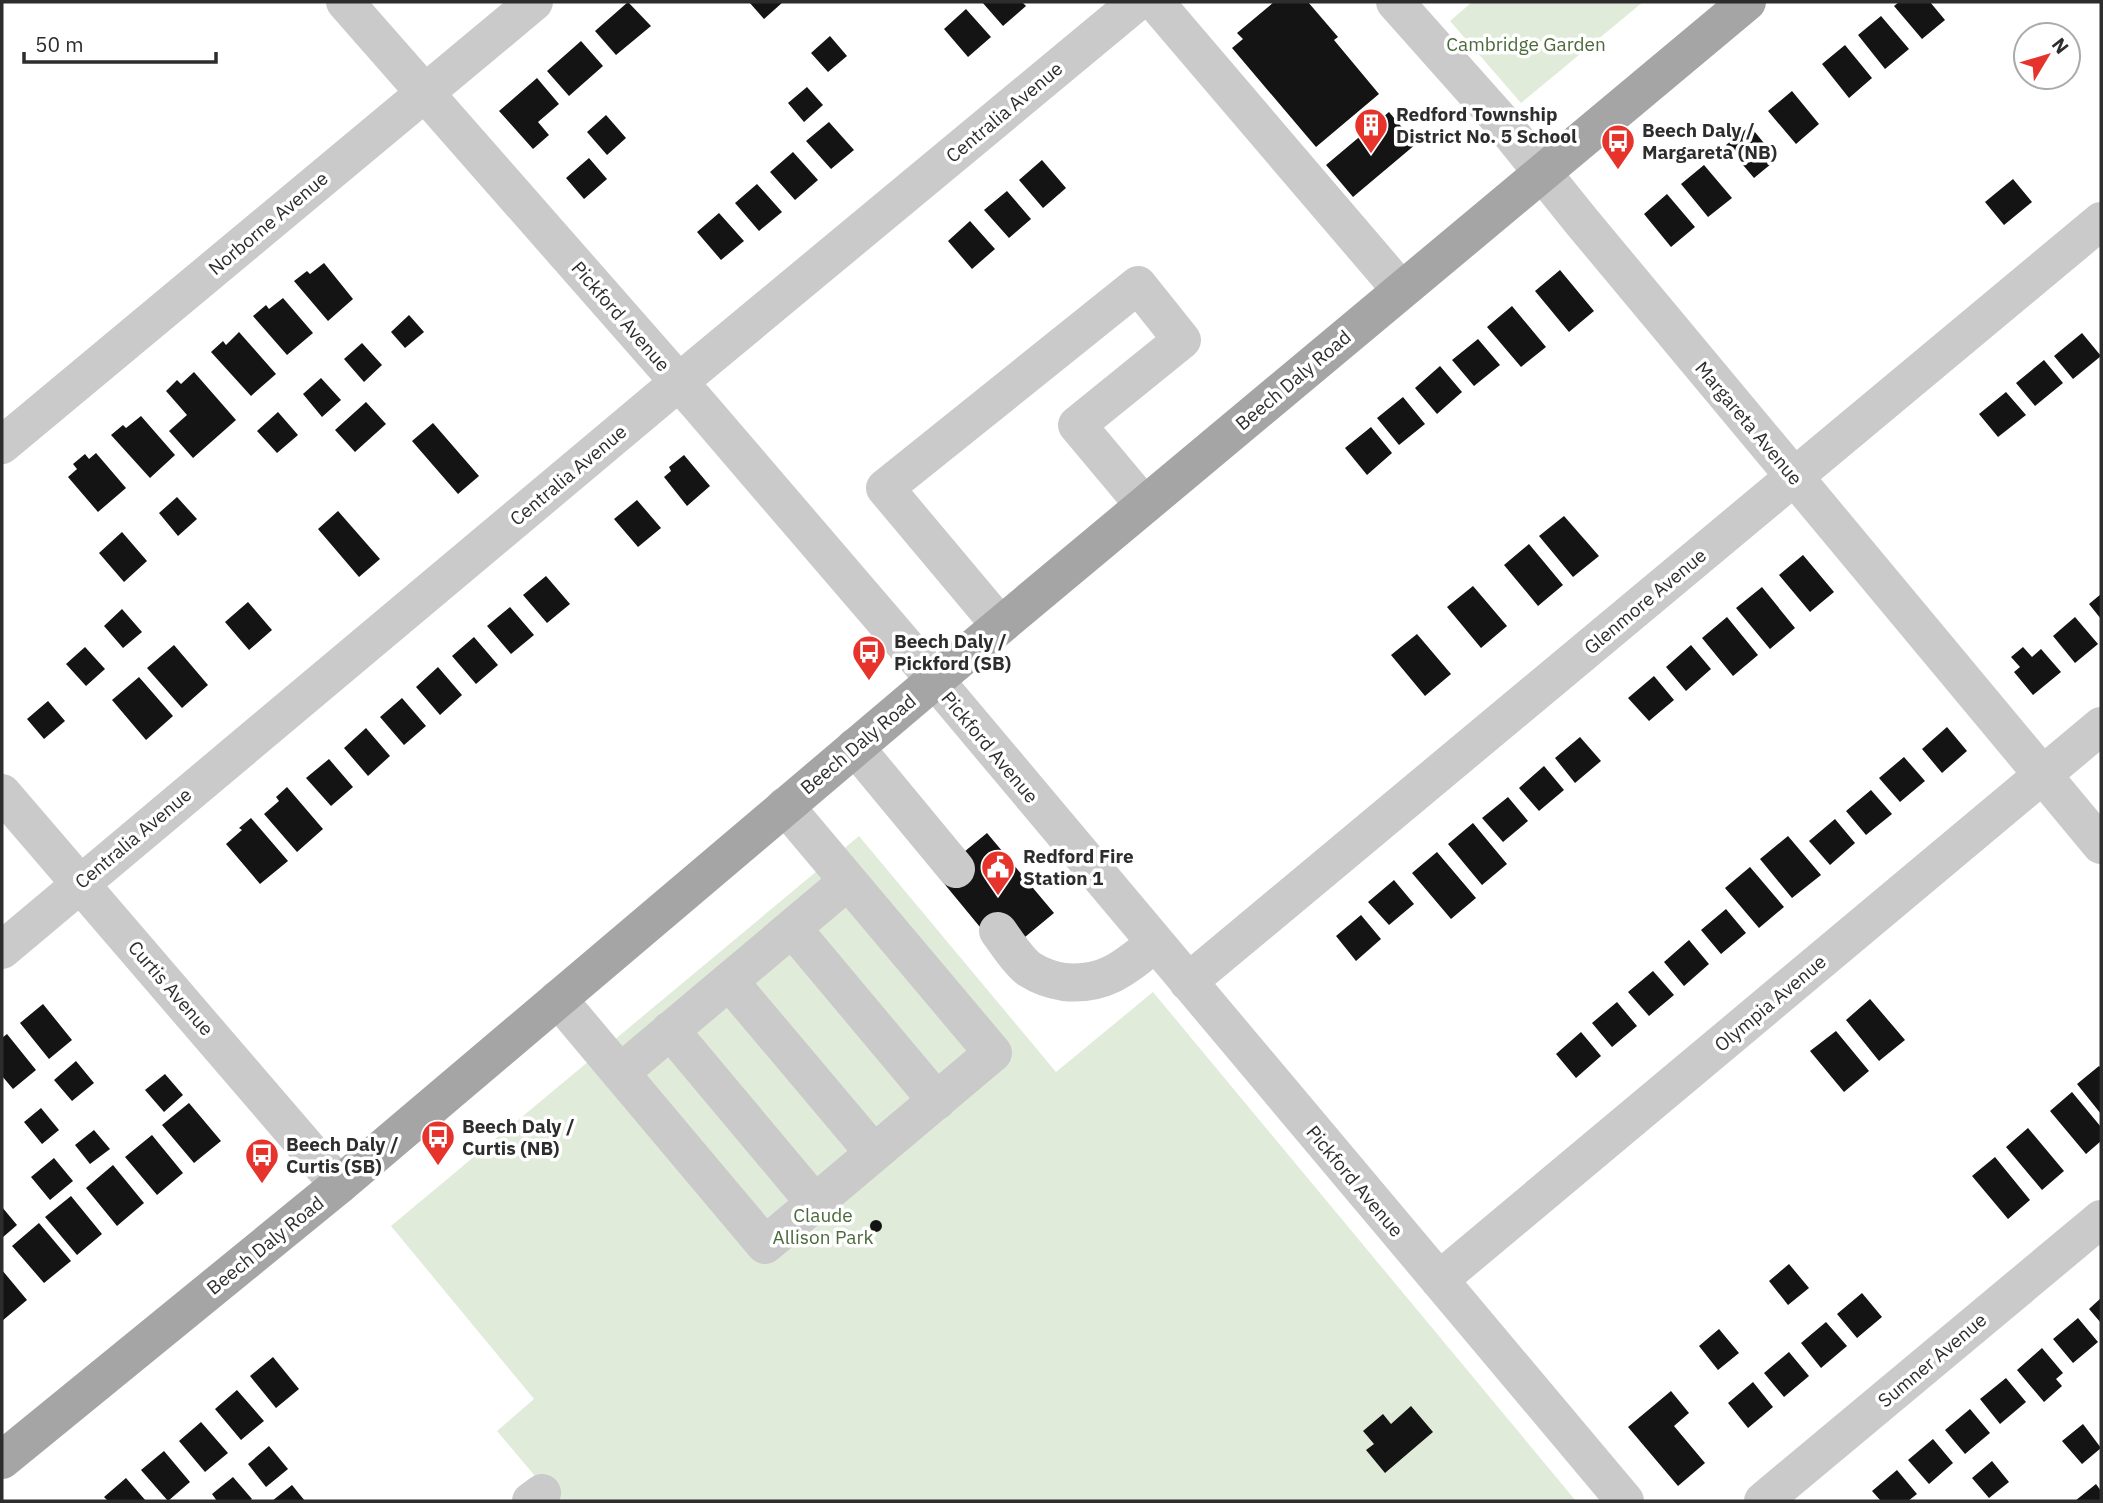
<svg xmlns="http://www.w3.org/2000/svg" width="2103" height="1503" viewBox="0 0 2103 1503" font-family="'IBM Plex Sans',sans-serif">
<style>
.green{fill:#e1ebda}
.building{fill:#141414}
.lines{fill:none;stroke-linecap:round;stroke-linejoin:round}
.minor{stroke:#cacaca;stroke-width:38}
.major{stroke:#a5a5a5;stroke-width:38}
.labels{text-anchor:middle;stroke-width:7;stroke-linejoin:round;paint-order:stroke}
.park-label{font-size:19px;fill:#4b693a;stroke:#fff}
.street-label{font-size:19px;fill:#2d2d2d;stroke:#fff}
.poi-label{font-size:19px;font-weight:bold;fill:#2d2d2d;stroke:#fff;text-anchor:start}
</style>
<rect width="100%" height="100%" fill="#fff"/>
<path class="green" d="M 1472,2 L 1643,2 L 1521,103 L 1450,21 Z
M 859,836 L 1056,1072 L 1153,992 L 1576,1501 L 556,1501 L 497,1431 L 534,1399 L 391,1226 Z"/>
<path class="building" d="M 628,2 L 651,26 L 616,55 L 595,31 Z
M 749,2 L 783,2 L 764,19 Z
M 982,2 L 1022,2 L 1026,6 L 1003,26 Z
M 1274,2 L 1308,2 L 1338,37 L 1334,40 L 1379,94 L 1316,147 L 1232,48 L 1243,39 L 1237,33 Z
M 1899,2 L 1930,2 L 1945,20 L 1922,39 L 1894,6 Z
M 966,9 L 991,37 L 968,57 L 944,29 Z
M 1881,16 L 1909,49 L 1885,69 L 1858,35 Z
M 830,36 L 847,56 L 828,72 L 811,53 Z
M 581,41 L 603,66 L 569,96 L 547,71 Z
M 1845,45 L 1872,78 L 1849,98 L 1822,64 Z
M 537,78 L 559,104 L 538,122 L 549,135 L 533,149 L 499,111 Z
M 807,87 L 823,105 L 804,122 L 788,103 Z
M 1792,91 L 1819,124 L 1796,144 L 1768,111 Z
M 1389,112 L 1416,144 L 1353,197 L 1326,165 Z
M 606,115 L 626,138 L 607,155 L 587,132 Z
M 829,122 L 854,150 L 831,169 L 806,141 Z
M 1750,126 L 1777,159 L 1754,178 L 1726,145 Z
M 793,152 L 818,180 L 795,200 L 770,172 Z
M 589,158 L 607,179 L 584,199 L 566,178 Z
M 1042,160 L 1066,188 L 1043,208 L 1019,180 Z
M 1704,165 L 1732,198 L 1708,217 L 1681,184 Z
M 2013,179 L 2032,202 L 2004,225 L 1985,202 Z
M 757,184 L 782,212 L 759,231 L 735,203 Z
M 1007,191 L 1031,219 L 1009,238 L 984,210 Z
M 1667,194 L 1695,227 L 1671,247 L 1644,214 Z
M 719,213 L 744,241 L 721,260 L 697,232 Z
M 970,221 L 995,249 L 972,269 L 948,241 Z
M 324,263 L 353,299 L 328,321 L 294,281 L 307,271 L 310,274 Z
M 1560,270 L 1594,311 L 1569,332 L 1535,291 Z
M 283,298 L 313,333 L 287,355 L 253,316 L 266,305 L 269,309 Z
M 1512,306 L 1546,347 L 1521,367 L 1487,327 Z
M 409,315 L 424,332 L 405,348 L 391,332 Z
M 239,332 L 276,374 L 251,396 L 211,352 L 223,341 L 226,345 Z
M 2082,333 L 2101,356 L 2073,379 L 2054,356 Z
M 1478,339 L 1500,365 L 1474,386 L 1452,360 Z
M 362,343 L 382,365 L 364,382 L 344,359 Z
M 2044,360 L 2063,383 L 2035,406 L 2016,383 Z
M 1440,366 L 1462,392 L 1437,414 L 1415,388 Z
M 194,372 L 236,420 L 193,458 L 169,431 L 187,415 L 166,391 L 177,380 L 181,384 Z
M 321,378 L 341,400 L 322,417 L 303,394 Z
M 2006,392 L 2026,415 L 1998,437 L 1979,414 Z
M 1403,397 L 1425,424 L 1399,445 L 1377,418 Z
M 366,402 L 386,424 L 355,452 L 335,430 Z
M 278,412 L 298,435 L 277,453 L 257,431 Z
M 141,416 L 175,455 L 150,478 L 111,435 L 123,425 L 126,428 Z
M 433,423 L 479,476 L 458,494 L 412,441 Z
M 1371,427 L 1392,453 L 1367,475 L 1345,448 Z
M 96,453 L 126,488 L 98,512 L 68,477 L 77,469 L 73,464 L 85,454 L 89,459 Z
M 684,455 L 710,486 L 687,506 L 664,477 L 671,471 L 669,467 Z
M 177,497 L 197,519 L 178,536 L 159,513 Z
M 637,500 L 661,528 L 638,547 L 614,519 Z
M 338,511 L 380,559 L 359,577 L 318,529 Z
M 1564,516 L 1599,556 L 1573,577 L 1539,536 Z
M 122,532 L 147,561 L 124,582 L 99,553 Z
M 1529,544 L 1563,585 L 1538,606 L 1504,565 Z
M 1803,555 L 1834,592 L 1810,612 L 1779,575 Z
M 546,576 L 570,604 L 547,623 L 523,595 Z
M 1473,586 L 1507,626 L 1481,648 L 1447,607 Z
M 1762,587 L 1795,628 L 1770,649 L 1736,608 Z
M 2101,594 L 2101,619 L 2089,604 Z
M 248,602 L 272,630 L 249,650 L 225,622 Z
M 510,607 L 534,635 L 511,654 L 487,626 Z
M 122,609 L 142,632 L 123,648 L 104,626 Z
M 1727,617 L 1758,655 L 1733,676 L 1702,638 Z
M 2075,617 L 2098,644 L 2075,663 L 2053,636 Z
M 1417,634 L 1451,674 L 1425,696 L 1391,655 Z
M 474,637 L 498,665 L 476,684 L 452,656 Z
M 174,645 L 208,685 L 182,708 L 147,668 Z
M 1691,645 L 1711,669 L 1686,691 L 1666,667 Z
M 85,647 L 105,669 L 86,686 L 66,664 Z
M 2023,647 L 2032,657 L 2041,649 L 2061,672 L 2033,695 L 2014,672 L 2020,667 L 2011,657 Z
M 438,667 L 462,695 L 440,715 L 416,687 Z
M 1654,676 L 1674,700 L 1649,721 L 1628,698 Z
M 139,677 L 173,716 L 146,740 L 112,700 Z
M 402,698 L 426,726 L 404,745 L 380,717 Z
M 48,701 L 65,721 L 44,739 L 27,719 Z
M 1947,727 L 1967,751 L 1942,773 L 1922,749 Z
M 366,728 L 390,756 L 368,776 L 344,748 Z
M 1580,737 L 1601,761 L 1575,783 L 1555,758 Z
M 1904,757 L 1925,781 L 1900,802 L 1879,778 Z
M 329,759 L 353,787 L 331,806 L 306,778 Z
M 1544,766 L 1564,790 L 1539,811 L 1519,788 Z
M 287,787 L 323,829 L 297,852 L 264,814 L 279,801 L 276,797 Z
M 1871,790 L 1892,814 L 1866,835 L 1846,811 Z
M 1508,797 L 1528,821 L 1503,842 L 1482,818 Z
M 251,818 L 288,861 L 260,884 L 226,844 L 242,830 L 239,828 Z
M 1835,819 L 1855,843 L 1830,865 L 1809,841 Z
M 1473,823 L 1507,864 L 1482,885 L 1448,844 Z
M 987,833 L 1054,913 L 1019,942 L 989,938 L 942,881 L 964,852 Z
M 1788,836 L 1821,875 L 1792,898 L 1760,859 Z
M 1437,852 L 1476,898 L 1451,919 L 1412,873 Z
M 1750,867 L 1784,907 L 1759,928 L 1725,888 Z
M 1394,880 L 1414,904 L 1389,925 L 1368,902 Z
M 1726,909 L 1746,933 L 1721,954 L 1701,930 Z
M 1361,915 L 1381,939 L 1356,961 L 1336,936 Z
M 1689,940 L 1709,964 L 1684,986 L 1664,962 Z
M 1653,971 L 1674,995 L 1649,1016 L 1628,992 Z
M 1870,999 L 1905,1040 L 1879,1061 L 1846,1020 Z
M 1617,1002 L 1637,1026 L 1612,1047 L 1592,1023 Z
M 43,1004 L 72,1040 L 49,1059 L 20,1023 Z
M 1836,1031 L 1869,1071 L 1844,1092 L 1810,1051 Z
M 1581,1032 L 1601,1056 L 1576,1078 L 1556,1054 Z
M 7,1034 L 36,1070 L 13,1089 L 2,1076 L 2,1038 Z
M 76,1061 L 94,1083 L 72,1101 L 54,1080 Z
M 2099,1066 L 2101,1068 L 2101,1114 L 2077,1084 Z
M 165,1074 L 183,1095 L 164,1112 L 145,1090 Z
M 2072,1092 L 2101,1127 L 2101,1141 L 2086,1154 L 2050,1111 Z
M 189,1103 L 221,1141 L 194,1163 L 162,1125 Z
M 41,1108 L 59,1130 L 42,1144 L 24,1122 Z
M 2028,1128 L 2064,1171 L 2042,1190 L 2006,1147 Z
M 94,1130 L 110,1149 L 90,1164 L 75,1145 Z
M 152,1135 L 183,1173 L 157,1195 L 125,1157 Z
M 1995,1157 L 2030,1200 L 2008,1219 L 1972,1176 Z
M 54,1158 L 73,1181 L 50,1200 L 31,1177 Z
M 113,1165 L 144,1203 L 117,1226 L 86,1188 Z
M 71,1196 L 102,1234 L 77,1255 L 45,1217 Z
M 2,1207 L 17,1225 L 2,1238 Z
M870 1226a6 6 0 1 1 12 0a6 6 0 1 1-12 0Z
M 39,1223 L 71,1261 L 44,1283 L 12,1246 Z
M 1789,1264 L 1809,1288 L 1788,1305 L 1769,1281 Z
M 2,1270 L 27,1300 L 2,1321 Z
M 1862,1293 L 1882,1317 L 1857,1338 L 1837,1314 Z
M 2101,1298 L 2101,1323 L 2089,1309 Z
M 2078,1318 L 2098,1342 L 2073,1363 L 2053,1339 Z
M 1826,1322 L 1847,1346 L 1821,1368 L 1801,1343 Z
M 1719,1329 L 1739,1353 L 1718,1370 L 1699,1346 Z
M 2042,1348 L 2063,1373 L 2056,1379 L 2062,1386 L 2044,1402 L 2017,1370 Z
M 1789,1352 L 1809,1376 L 1784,1397 L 1764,1373 Z
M 273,1357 L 299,1389 L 276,1408 L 250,1376 Z
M 2006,1378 L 2026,1402 L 2000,1424 L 1980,1399 Z
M 1753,1382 L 1773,1407 L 1748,1428 L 1728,1403 Z
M 237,1390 L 264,1421 L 241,1440 L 215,1409 Z
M 1671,1391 L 1689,1413 L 1674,1426 L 1705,1463 L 1678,1486 L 1628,1427 Z
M 1411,1406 L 1433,1432 L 1385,1473 L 1366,1450 L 1374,1444 L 1363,1431 L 1383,1414 L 1391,1424 Z
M 1970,1409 L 1990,1433 L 1965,1454 L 1945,1430 Z
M 201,1422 L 228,1453 L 205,1472 L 179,1441 Z
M 2083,1424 L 2101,1448 L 2082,1464 L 2062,1441 Z
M 1933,1439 L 1953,1463 L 1929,1484 L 1908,1460 Z
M 269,1446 L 288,1469 L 266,1487 L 248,1464 Z
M 164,1451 L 190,1482 L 168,1501 L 141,1470 Z
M 1992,1461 L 2009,1482 L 1989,1498 L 1972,1478 Z
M 1897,1470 L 1917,1494 L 1908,1501 L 1881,1501 L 1872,1491 Z
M 233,1477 L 252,1499 L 249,1501 L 217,1501 L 212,1494 Z
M 126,1478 L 146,1501 L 108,1501 L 104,1497 Z
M 2096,1484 L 2101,1491 L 2101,1501 L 2075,1501 Z
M 292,1485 L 305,1501 L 272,1501 Z"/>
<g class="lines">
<path class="minor" d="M 345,2 L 699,405 L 935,680 L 1625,1501
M 1155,2 L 1401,290
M 1395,2 L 1500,120 L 1582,222 L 2101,845
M 2,445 L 534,2
M 1000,625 L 885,488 L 1138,285 L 1182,340 L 1077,425 L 1144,505
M 855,747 L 956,869
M 2,793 L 339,1185
M 792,928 L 937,1101
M 998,931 C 1007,943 1017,960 1029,969 C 1040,976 1051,980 1064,982 C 1105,986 1126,967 1155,943
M 2,950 L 679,382 L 1137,2
M 729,981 L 874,1153
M 1188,982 L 2101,221
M 558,999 L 765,1245 L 981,1063 L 993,1053 L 785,806
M 670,1030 L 815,1203
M 620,1073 L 848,881
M 1439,1280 L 2101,726
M 531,1501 L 542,1493
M 1763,1501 L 2101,1219"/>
<path class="major" d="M 2,1460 L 339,1185 L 935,680 L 1747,2"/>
</g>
<defs>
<g id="building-pin" transform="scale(1.75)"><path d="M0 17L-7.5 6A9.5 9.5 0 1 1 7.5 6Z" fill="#e6342d" stroke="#fff"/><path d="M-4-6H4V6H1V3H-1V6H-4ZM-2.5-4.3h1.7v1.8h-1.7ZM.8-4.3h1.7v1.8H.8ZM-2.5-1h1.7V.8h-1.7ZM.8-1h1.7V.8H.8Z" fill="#fff"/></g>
<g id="bus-pin" transform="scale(1.75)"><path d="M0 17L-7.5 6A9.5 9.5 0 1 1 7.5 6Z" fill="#e6342d" stroke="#fff"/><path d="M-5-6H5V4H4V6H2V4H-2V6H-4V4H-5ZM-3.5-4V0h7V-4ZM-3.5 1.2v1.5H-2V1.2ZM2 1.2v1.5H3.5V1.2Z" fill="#fff"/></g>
<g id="civic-pin" transform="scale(1.75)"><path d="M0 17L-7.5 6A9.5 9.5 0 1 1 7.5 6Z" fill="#e6342d" stroke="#fff"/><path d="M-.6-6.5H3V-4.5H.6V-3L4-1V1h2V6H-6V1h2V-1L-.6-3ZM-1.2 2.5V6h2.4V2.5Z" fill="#fff"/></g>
</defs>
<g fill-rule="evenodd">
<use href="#building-pin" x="1371" y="125"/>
<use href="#bus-pin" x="1618" y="141"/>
<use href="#bus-pin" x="869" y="652"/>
<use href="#civic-pin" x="998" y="867"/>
<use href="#bus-pin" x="438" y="1137"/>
<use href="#bus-pin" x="262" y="1155"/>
</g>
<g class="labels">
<g class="park-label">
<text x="1526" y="51">Cambridge Garden</text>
<text x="823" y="1222">Claude<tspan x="823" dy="22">Allison Park</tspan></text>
</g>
<g class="street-label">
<text transform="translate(1004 112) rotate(-40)" y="7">Centralia Avenue</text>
<text transform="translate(268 223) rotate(-40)" y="7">Norborne Avenue</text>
<text transform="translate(621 316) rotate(49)" y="7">Pickford Avenue</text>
<text transform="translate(1293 380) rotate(-40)" y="7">Beech Daly Road</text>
<text transform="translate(1749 423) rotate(50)" y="7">Margareta Avenue</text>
<text transform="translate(568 475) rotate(-40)" y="7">Centralia Avenue</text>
<text transform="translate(1645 601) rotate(-40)" y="7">Glenmore Avenue</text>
<text transform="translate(858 744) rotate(-40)" y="7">Beech Daly Road</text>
<text transform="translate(990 747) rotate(50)" y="7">Pickford Avenue</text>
<text transform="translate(133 838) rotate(-40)" y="7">Centralia Avenue</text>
<text transform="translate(171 988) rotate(49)" y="7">Curtis Avenue</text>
<text transform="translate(1770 1003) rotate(-40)" y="7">Olympia Avenue</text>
<text transform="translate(1355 1181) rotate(50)" y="7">Pickford Avenue</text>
<text transform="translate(265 1245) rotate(-39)" y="7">Beech Daly Road</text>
<text transform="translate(1932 1360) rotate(-40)" y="7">Sumner Avenue</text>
</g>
<g class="poi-label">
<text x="1396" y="121">Redford Township<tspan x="1396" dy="22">District No. 5 School</tspan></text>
<text x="1642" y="137">Beech Daly /<tspan x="1642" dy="22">Margareta (NB)</tspan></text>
<text x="894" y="648">Beech Daly /<tspan x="894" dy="22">Pickford (SB)</tspan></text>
<text x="1023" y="863">Redford Fire<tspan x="1023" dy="22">Station 1</tspan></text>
<text x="462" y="1133">Beech Daly /<tspan x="462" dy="22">Curtis (NB)</tspan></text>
<text x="286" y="1151">Beech Daly /<tspan x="286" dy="22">Curtis (SB)</tspan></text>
</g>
</g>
<rect width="2103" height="1503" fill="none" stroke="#2d2d2d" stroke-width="7"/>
<g transform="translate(2047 56) rotate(52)"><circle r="33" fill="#ffffff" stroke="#ababab" stroke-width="2"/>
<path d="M0-5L12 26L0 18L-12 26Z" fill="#e6342d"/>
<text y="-10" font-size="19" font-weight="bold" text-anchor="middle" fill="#2d2d2d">N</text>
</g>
<path d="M24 52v10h192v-10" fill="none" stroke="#2d2d2d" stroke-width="3.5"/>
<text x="35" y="52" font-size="21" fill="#2d2d2d" stroke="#ffffff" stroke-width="5" paint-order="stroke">50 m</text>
</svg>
